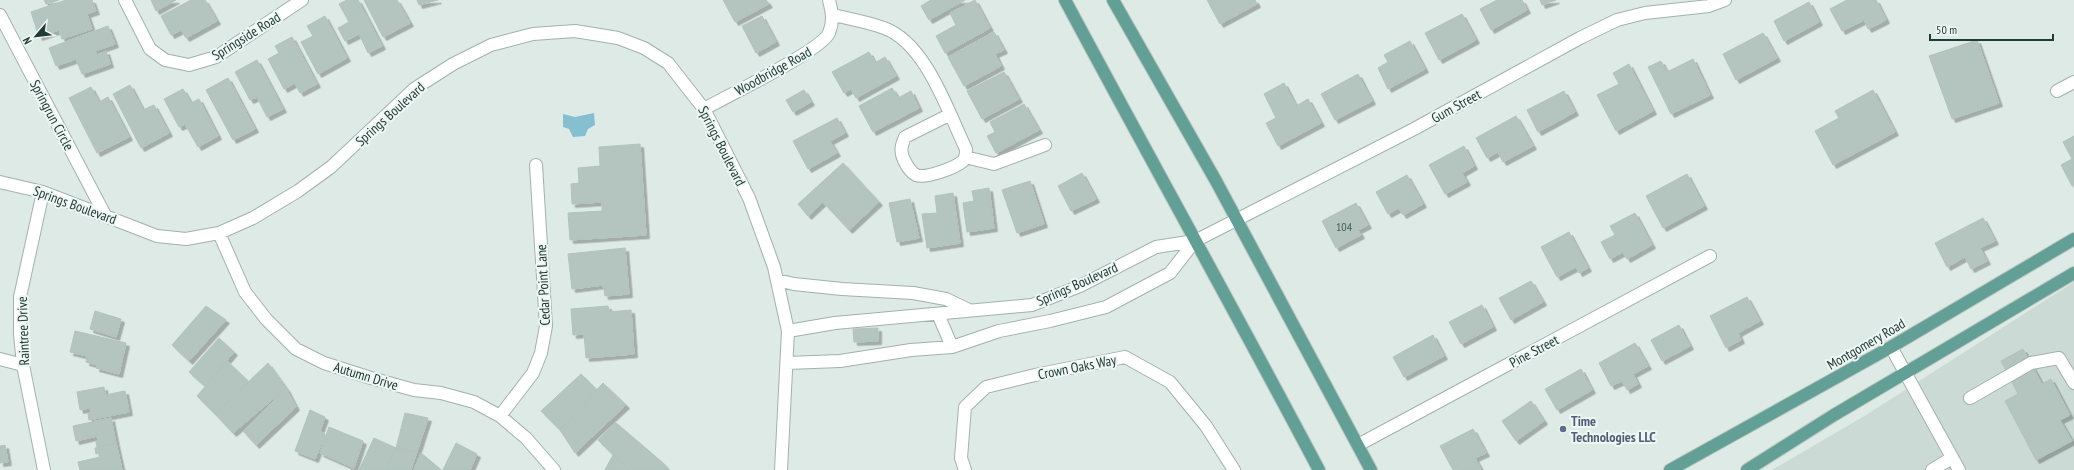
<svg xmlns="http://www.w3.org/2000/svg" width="2074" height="470" viewBox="0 0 2074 470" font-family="'PT Sans Narrow',sans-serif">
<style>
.built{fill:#ccdad5}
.water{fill:#85bfd0}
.building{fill:#b4c5bf;stroke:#b1c3bd;filter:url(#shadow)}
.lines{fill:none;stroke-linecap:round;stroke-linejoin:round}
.minor-casing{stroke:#a1b2ad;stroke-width:14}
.major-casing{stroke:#bcc4c2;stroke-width:14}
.minor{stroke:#fff;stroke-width:12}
.major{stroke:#62a095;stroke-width:12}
.service-dot{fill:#5c6f8a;stroke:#eef7f3;stroke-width:1.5}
.labels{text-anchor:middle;stroke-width:4;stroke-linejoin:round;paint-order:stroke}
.number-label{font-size:12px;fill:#455d58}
.street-label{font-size:14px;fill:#203a35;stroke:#eef7f3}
.service-label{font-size:14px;font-weight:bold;fill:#4e5e75;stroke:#eef7f3;text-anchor:start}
</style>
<defs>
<filter id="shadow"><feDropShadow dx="3.5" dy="3.5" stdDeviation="0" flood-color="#0004"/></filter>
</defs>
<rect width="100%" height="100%" fill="#deeae6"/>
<path class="built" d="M 2074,282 L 2074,470 L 1772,470 L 1866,415 Z"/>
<path class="water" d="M 594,113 L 595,125 L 588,129 L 585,136 L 573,137 L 569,129 L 563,127 L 563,114 L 575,117 Z"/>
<path class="building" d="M 44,0 L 59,0 L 46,4 Z
M 66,0 L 92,0 L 96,11 L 87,14 L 92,29 L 62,39 L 59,30 L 39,37 L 31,12 Z
M 151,0 L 176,0 L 156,11 Z
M 191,0 L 205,0 L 217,21 L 186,38 L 181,30 L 171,35 L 161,16 Z
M 347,0 L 358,0 L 382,46 L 368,53 L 359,34 L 345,41 L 338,28 L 349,22 L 339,4 Z
M 364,0 L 397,0 L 410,23 L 383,37 Z
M 417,0 L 438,0 L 419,5 Z
M 723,0 L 766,0 L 769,4 L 735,22 Z
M 931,0 L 965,0 L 929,20 L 921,6 Z
M 975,0 L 990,28 L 945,53 L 936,36 L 956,25 L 950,13 Z
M 1207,0 L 1255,0 L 1257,4 L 1220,24 Z
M 1497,0 L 1522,0 L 1527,10 L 1491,30 L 1480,9 Z
M 1540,0 L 1556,0 L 1542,5 Z
M 1847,0 L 1876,0 L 1886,20 L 1868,29 L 1864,20 L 1842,31 L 1830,9 Z
M 1809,2 L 1819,22 L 1784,41 L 1774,21 Z
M 1462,14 L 1476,40 L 1439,60 L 1425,33 Z
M 325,16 L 347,58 L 318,74 L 301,42 L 313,36 L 307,26 Z
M 762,16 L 776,42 L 756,53 L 742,26 Z
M 108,26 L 115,44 L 95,51 L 97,55 L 106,51 L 110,64 L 82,74 L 76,59 L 56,66 L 49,48 Z
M 994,32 L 1004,50 L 995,54 L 1001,66 L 964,86 L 948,57 Z
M 1763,33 L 1777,58 L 1736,80 L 1723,54 Z
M 292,37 L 317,84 L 300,93 L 295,83 L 284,89 L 268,59 L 279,53 L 275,46 Z
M 1977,40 L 1999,103 L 1952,119 L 1929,56 Z
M 1410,41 L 1425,69 L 1388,89 L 1378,68 L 1388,62 L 1384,55 Z
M 869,52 L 875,63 L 885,57 L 896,76 L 856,98 L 851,89 L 844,93 L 832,72 Z
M 1693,59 L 1710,95 L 1671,114 L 1648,67 L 1661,61 L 1667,72 Z
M 257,60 L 283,109 L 267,117 L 257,97 L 250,100 L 235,72 Z
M 1629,64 L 1653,111 L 1616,131 L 1597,95 L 1619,84 L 1613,73 Z
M 1004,72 L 1019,99 L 982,119 L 967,91 Z
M 1358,74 L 1372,101 L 1335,120 L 1321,94 Z
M 228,78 L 255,129 L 233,140 L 206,90 Z
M 1284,83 L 1296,106 L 1308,99 L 1321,123 L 1278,146 L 1266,123 L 1276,118 L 1264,94 Z
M 130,85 L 143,110 L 154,105 L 169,133 L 141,148 L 113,94 Z
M 91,87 L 99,102 L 108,97 L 129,137 L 97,153 L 69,98 Z
M 892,88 L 898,98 L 911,91 L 919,108 L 873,132 L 859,106 Z
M 183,89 L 191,103 L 199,99 L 218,136 L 198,147 L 185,124 L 179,127 L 164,99 Z
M 804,90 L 811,102 L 793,112 L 786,100 Z
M 1873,90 L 1895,132 L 1833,165 L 1815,131 L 1839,118 L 1835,111 Z
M 1564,91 L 1575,112 L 1538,132 L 1527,110 Z
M 1024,104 L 1039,130 L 996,153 L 987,136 L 995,132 L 990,122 Z
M 1516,116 L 1533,146 L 1503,162 L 1498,152 L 1487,158 L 1476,138 Z
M 837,118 L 845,133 L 830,141 L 837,153 L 808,169 L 793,141 Z
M 2074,136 L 2074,185 L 2072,186 L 2061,165 L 2072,159 L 2063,142 Z
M 640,144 L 646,235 L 570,240 L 568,213 L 602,211 L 602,202 L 572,204 L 571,184 L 579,183 L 578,168 L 600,166 L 599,147 Z
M 1464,146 L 1474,166 L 1462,173 L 1467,182 L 1445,194 L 1429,165 Z
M 843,163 L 879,202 L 849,230 L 823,202 L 808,216 L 798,204 Z
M 1082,173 L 1096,199 L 1071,211 L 1058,186 Z
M 1687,174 L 1704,206 L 1663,228 L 1646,196 Z
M 1407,175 L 1423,204 L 1403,215 L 1399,208 L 1388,214 L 1376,192 Z
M 1030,181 L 1044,224 L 1017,233 L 1002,190 Z
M 989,188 L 994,228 L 967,232 L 963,203 L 974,201 L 972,191 Z
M 953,193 L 960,243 L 927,248 L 922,214 L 937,213 L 935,196 Z
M 910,199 L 919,238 L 897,242 L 889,203 Z
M 1356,203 L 1368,225 L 1358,230 L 1361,235 L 1336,248 L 1322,221 Z
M 1635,213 L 1652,245 L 1627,259 L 1623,252 L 1610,259 L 1601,242 L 1615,235 L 1610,226 Z
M 1983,218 L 1995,241 L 1980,248 L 1987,261 L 1971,269 L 1965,257 L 1947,267 L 1935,243 Z
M 1569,232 L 1588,268 L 1579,273 L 1576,267 L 1557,277 L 1541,247 Z
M 625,248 L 629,294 L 605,296 L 603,285 L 572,289 L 568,254 Z
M 1531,281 L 1543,302 L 1511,320 L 1499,298 Z
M 1747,297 L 1760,321 L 1738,333 L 1741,340 L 1726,348 L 1710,316 Z
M 1482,305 L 1493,327 L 1461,344 L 1449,322 Z
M 206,306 L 226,320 L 189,361 L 172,345 Z
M 608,306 L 609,312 L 631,310 L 634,354 L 586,358 L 584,334 L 573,335 L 571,309 Z
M 95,311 L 121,319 L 116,337 L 90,329 Z
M 1679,325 L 1690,346 L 1662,361 L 1651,340 Z
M 878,328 L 878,341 L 854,342 L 853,329 Z
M 75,331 L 126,343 L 119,374 L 96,368 L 97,365 L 86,362 L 87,356 L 70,352 Z
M 1433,335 L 1444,356 L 1404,377 L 1393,357 Z
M 219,338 L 234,352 L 205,386 L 189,372 Z
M 1635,343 L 1648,366 L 1633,374 L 1638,384 L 1627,390 L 1622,381 L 1611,386 L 1599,363 Z
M 2023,349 L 2042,384 L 2051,379 L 2070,415 L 2060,420 L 2072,441 L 2036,460 L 2005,401 L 2018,394 L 2001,361 Z
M 227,361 L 249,382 L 215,414 L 197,396 Z
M 268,363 L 286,388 L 233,433 L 215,414 Z
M 1581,369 L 1592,390 L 1557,410 L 1545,389 Z
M 581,374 L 597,390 L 560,430 L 541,411 Z
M 603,383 L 626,405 L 575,453 L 560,430 Z
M 104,387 L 105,395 L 125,391 L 129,412 L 89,420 L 88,414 L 91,413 L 90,408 L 80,410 L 77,392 Z
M 286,388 L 296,407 L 256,445 L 243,431 Z
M 1531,401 L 1544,421 L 1516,441 L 1502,421 Z
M 310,410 L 325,417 L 320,431 L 325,434 L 315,459 L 295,451 Z
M 405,413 L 428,418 L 417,452 L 396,448 Z
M 111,418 L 116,443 L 97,447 L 96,442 L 98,441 L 97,436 L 76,441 L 73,426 Z
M 615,422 L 663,463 L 655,470 L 629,470 L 598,440 Z
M 329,427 L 363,441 L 354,468 L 320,453 Z
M 1473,429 L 1486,453 L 1475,458 L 1481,469 L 1453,470 L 1440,446 Z
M 374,438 L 396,448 L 386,470 L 359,470 Z
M 116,443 L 122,470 L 80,470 L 78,462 L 100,457 L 99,453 L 96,454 L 95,448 Z
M 456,443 L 477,454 L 470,470 L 443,470 Z
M 5,445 L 8,462 L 0,463 L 0,446 Z
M 396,448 L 417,452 L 411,470 L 386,470 Z
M 421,453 L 439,468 L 439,470 L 414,470 Z
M 613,455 L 629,470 L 605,470 Z
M 663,463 L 669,470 L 655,470 Z"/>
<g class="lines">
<g class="minor-casing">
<path id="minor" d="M 125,0 L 150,49 L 165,60 L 189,65 L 216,57 L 302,0
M 0,15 L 105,215
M 833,15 C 850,19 868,22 884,28 C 926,43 948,112 966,149 C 966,154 966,158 963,161 C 955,168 925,179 916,175 C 910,172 907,166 904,160 C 900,152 901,146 905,137 L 949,115
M 2057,91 L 2074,82
M 704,109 C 727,96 821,51 829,33 C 834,21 832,12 829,0
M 965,157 L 994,164 L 1045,145
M 0,182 L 43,192 L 157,236 L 186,239 L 219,233 L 253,218 L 298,191 L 331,167 L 414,89 L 453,64 L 491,45 L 533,34 L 575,31 L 618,38 L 644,48 L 668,63 L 704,109 L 749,198 L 774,267 L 788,331 L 781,470
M 43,192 L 20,297 L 20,334 L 23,365 L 44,470
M 219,233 L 245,292 L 266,319 L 296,349 L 324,363 L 371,378 L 414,390 L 441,393 L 474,402 L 500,416 L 526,438 L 554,470
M 777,280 L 794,284 L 842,289 L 913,293 L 946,299 L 969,310
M 938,314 L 952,347
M 788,331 L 835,323 L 1032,305 L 1080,286 L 1156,247 L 1195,241 L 1414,129 L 1580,38 L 1617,20 L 1645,13 L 1709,6 L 1725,0
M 1891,347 L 1959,470
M 0,359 L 23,365
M 787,363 L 840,361 L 911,350 L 952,347 L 999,331 L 1050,321 L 1106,307 L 1170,273 L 1195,241
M 1970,398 L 2031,363 L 2059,358 L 2074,383
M 500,416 L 533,373 L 541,353 L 546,326 L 536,165
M 1358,445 L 1710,256
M 965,470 L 961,458 L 965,407 L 986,387 L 1035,375 L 1125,357 L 1170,382 L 1206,426 L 1234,470
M 1932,470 L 1952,458"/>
</g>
<g class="major-casing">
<path id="major" d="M 1065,0 C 1149,157 1236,313 1319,470
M 1113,0 L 1216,181 L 1371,470
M 1670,470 L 1891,347 L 2074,239
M 1747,470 L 1834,415 L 2074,273"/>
</g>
<use href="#minor" class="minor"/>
<use href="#major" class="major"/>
</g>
<circle class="service-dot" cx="1563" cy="429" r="4"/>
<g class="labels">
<g class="number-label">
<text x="1344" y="231">104</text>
</g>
<g class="street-label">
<text transform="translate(246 36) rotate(-32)" y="5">Springside Road</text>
<text transform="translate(773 71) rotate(-29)" y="5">Woodbridge Road</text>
<text transform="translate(1456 106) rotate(-29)" y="5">Gum Street</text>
<text transform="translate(390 114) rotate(-42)" y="5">Springs Boulevard</text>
<text transform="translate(52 115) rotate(62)" y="5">Springrun Circle</text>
<text transform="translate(722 146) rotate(63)" y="5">Springs Boulevard</text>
<text transform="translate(75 205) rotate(20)" y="5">Springs Boulevard</text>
<text transform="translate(1077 284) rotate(-24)" y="5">Springs Boulevard</text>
<text transform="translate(543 285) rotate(-93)" y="5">Cedar Point Lane</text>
<text transform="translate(23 331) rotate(-92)" y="5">Raintree Drive</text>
<text transform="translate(1866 344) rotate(-30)" y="5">Montgomery Road</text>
<text transform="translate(1534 351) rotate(-28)" y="5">Pine Street</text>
<text transform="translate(1077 367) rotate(-11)" y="5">Crown Oaks Way</text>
<text transform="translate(366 376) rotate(17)" y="5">Autumn Drive</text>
</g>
<g class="service-label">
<text x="1571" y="426">Time<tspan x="1571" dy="16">Technologies LLC</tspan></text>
</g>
</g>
<g transform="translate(36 36) rotate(242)" stroke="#eef7f3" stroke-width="3" paint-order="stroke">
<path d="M0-3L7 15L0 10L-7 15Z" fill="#203a35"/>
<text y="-6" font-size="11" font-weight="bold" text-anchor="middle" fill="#203a35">N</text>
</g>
<path d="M1930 34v6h123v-6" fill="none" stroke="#203a35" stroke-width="2"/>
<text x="1936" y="34" font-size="12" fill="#203a35" stroke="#eef7f3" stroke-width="3" paint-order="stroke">50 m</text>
</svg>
